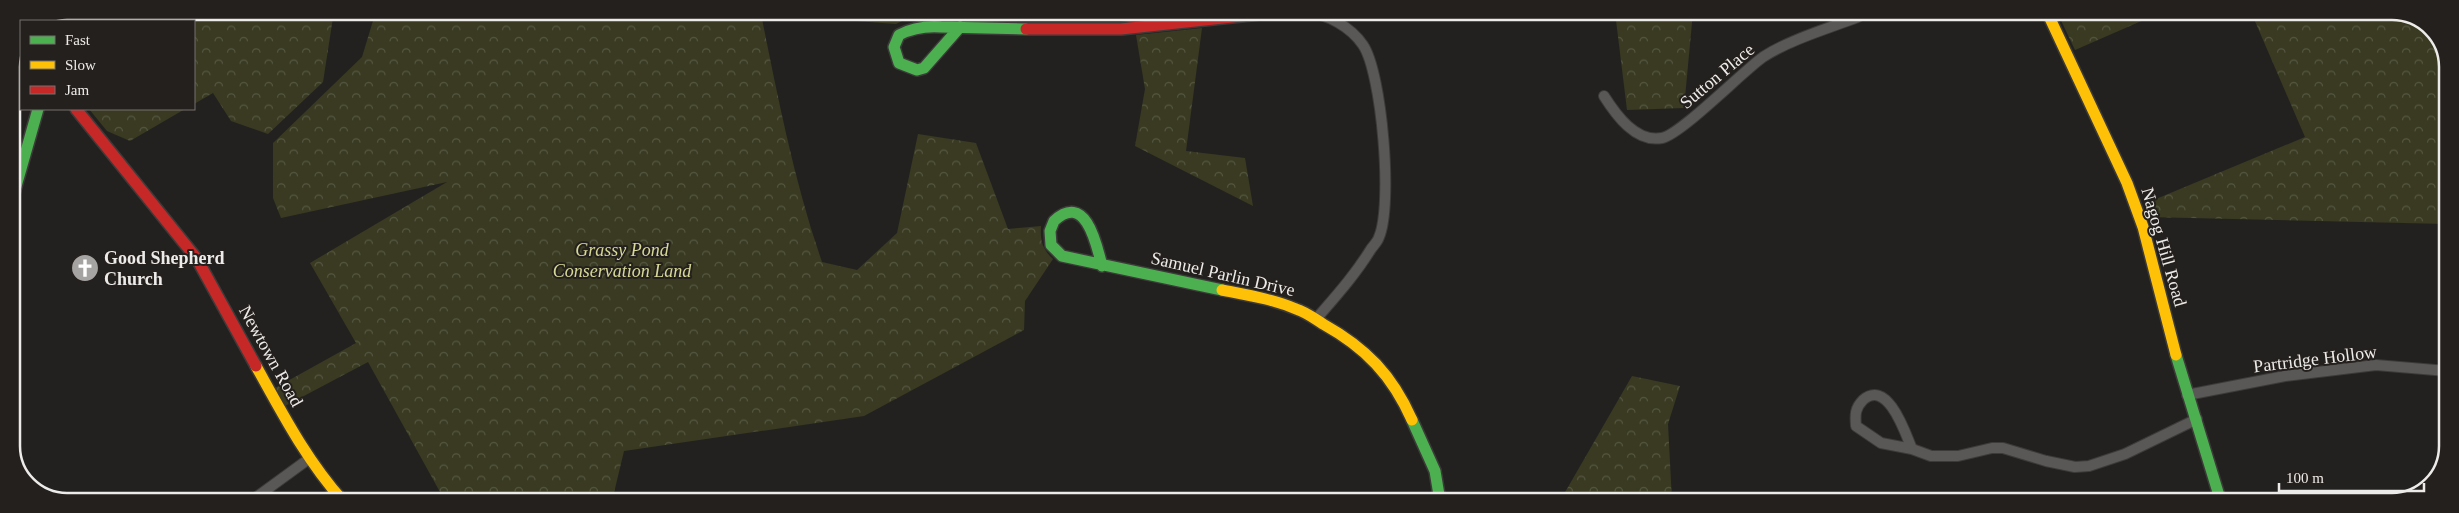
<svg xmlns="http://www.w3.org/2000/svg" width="2459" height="513" viewBox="0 0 2459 513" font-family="Georgia,serif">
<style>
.wetland{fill:url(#wetland-marsh)}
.park{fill:url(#park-crowns)}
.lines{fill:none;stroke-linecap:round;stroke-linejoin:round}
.stream{stroke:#44707d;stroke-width:3}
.street-casing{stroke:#3d3b3a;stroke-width:12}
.fast-casing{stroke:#3d3b3a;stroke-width:14}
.slow-casing{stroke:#3d3b3a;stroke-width:14}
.jam-casing{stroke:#3d3b3a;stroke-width:14}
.street{stroke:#5a5857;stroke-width:10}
.fast{stroke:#4caf50;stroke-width:11}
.slow{stroke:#ffc107;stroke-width:11}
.jam{stroke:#c62828;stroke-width:11}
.labels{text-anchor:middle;stroke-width:4;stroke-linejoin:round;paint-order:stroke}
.street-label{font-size:18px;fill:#edebe9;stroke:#24201e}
.park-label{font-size:18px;font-style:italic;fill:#d6d996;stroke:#24201e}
.poi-label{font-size:18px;font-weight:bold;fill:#edebe9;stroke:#24201e;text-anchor:start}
.rim{fill:none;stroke:#edebe9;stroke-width:2.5}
</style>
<defs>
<pattern id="wetland-marsh" width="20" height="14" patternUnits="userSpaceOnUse" patternTransform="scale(1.25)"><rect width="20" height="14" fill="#393a21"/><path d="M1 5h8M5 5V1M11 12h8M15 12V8" fill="none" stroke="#565741"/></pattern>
<pattern id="park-crowns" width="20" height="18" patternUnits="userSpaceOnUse" patternTransform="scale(1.25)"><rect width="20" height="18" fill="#393a21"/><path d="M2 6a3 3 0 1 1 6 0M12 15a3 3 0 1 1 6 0" fill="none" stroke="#565741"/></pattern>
</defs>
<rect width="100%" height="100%" fill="#23211f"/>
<path class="wetland" d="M 86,11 L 180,11 L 168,21 L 81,21 Z"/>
<path class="park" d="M 117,11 L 334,11 L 323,82 L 268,134 L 231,121 L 213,93 L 194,104 L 194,21 L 111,21 Z
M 376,11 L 899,12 L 902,21 L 896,24 L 761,14 C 778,98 794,181 822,262 L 857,270 L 897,233 L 918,134 L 976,143 L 1008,229 L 1041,226 C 1040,240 1042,249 1053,259 L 1025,301 L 1024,330 L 864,416 L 624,451 L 612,501 L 445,501 L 368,362 L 285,406 L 275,388 L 356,343 L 310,263 L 447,182 L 281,218 L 273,198 L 273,143 L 362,57 Z
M 947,12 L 979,12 L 976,18 L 949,18 Z
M 1615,12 L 1693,12 L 1684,108 L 1627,110 Z
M 2057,12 L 2162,12 L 2075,50 Z
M 2251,12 L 2402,12 L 2432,28 L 2447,60 L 2447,224 L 2148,217 L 2144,204 L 2305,137 Z
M 1202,28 L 1186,151 L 1245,158 L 1253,206 L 1135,146 L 1145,89 L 1136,35 Z
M 89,109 L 185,109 L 130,141 L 107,131 Z
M 1632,376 L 1680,386 L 1668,424 L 1672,501 L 1560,501 Z"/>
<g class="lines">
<path class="stream" d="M 104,21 L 110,11
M 11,82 L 21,76"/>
<g class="street-casing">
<path id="street" d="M 1305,12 C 1326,13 1351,27 1363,45 C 1382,73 1393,205 1379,237 C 1378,241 1374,245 1371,249 C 1355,275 1336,296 1317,318
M 1604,96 C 1616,115 1636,143 1662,138 C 1681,134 1741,73 1763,57 C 1789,40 1829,28 1858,17 L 1864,12
M 2187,395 L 2285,376 L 2376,365 L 2447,371
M 1912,449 C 1906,435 1888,378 1863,400 C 1855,408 1855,415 1856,426 L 1881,443 L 1912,449 L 1931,456 L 1958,456 L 1992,448 L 2003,448 L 2046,461 L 2075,467 L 2089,466 L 2125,454 L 2197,419
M 251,501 L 310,458"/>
</g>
<g class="fast-casing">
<path id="fast" d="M 960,27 L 924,68 L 917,70 L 899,63 L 894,47 L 899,35 C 912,28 926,26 941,27 L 1026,29
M 11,204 L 38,109
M 1102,266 C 1097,246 1086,191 1054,221 L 1050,231 L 1051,245 L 1062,256 L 1222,290
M 2176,355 L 2221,502
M 1412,420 L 1435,471 L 1440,501"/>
</g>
<g class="slow-casing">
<path id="slow" d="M 2047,12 L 2127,183 L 2143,227 L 2176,355
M 1222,290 C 1247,295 1273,299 1296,309 C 1306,312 1315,319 1323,324 C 1366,348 1392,375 1412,420
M 256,366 C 282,413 307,461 343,501"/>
</g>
<g class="jam-casing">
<path id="jam" d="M 1026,29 L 1121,29 L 1279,12
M 76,109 L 197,259 L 256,366"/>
</g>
<use href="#street" class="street"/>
<use href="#fast" class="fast"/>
<use href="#slow" class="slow"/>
<use href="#jam" class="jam"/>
</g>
<defs>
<g id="church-disc" transform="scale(1.4375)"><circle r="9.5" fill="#a6a4a2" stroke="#24201e"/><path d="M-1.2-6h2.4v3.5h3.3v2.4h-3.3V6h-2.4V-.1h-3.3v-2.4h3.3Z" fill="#fff"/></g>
</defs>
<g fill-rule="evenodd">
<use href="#church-disc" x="85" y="268"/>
</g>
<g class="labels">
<g class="street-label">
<text transform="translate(1717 76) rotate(-40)" y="6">Sutton Place</text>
<text transform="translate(2164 247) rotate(74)" y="6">Nagog Hill Road</text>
<text transform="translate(1223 274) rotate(13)" y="6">Samuel Parlin Drive</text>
<text transform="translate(271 356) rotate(61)" y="6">Newtown Road</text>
<text transform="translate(2315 359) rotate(-7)" y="6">Partridge Hollow</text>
</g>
<g class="park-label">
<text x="622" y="256">Grassy Pond<tspan x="622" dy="21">Conservation Land</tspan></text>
</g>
<g class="poi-label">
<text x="104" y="264">Good Shepherd<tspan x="104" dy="21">Church</tspan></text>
</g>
</g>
<path d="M0 0H2459V513H0ZM67 20H2392A47 47 0 0 1 2439 67V446A47 47 0 0 1 2392 493H67A47 47 0 0 1 20 446V67A47 47 0 0 1 67 20Z" fill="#24201e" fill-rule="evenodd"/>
<path class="rim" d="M67 20H2392A47 47 0 0 1 2439 67V446A47 47 0 0 1 2392 493H67A47 47 0 0 1 20 446V67A47 47 0 0 1 67 20Z"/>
<rect x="20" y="20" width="175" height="90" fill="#24201e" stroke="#74716f"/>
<rect x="30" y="36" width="25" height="8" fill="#4caf50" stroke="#74716f"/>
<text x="65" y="45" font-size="15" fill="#edebe9">Fast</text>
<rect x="30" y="61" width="25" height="8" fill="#ffc107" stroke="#74716f"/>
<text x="65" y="70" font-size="15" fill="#edebe9">Slow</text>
<rect x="30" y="86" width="25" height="8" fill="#c62828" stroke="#74716f"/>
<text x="65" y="95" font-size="15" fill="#edebe9">Jam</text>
<path d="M2279 483v8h145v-8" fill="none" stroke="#edebe9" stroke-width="2.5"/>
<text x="2286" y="483" font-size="15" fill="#edebe9" stroke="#24201e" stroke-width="4" paint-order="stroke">100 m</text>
</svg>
